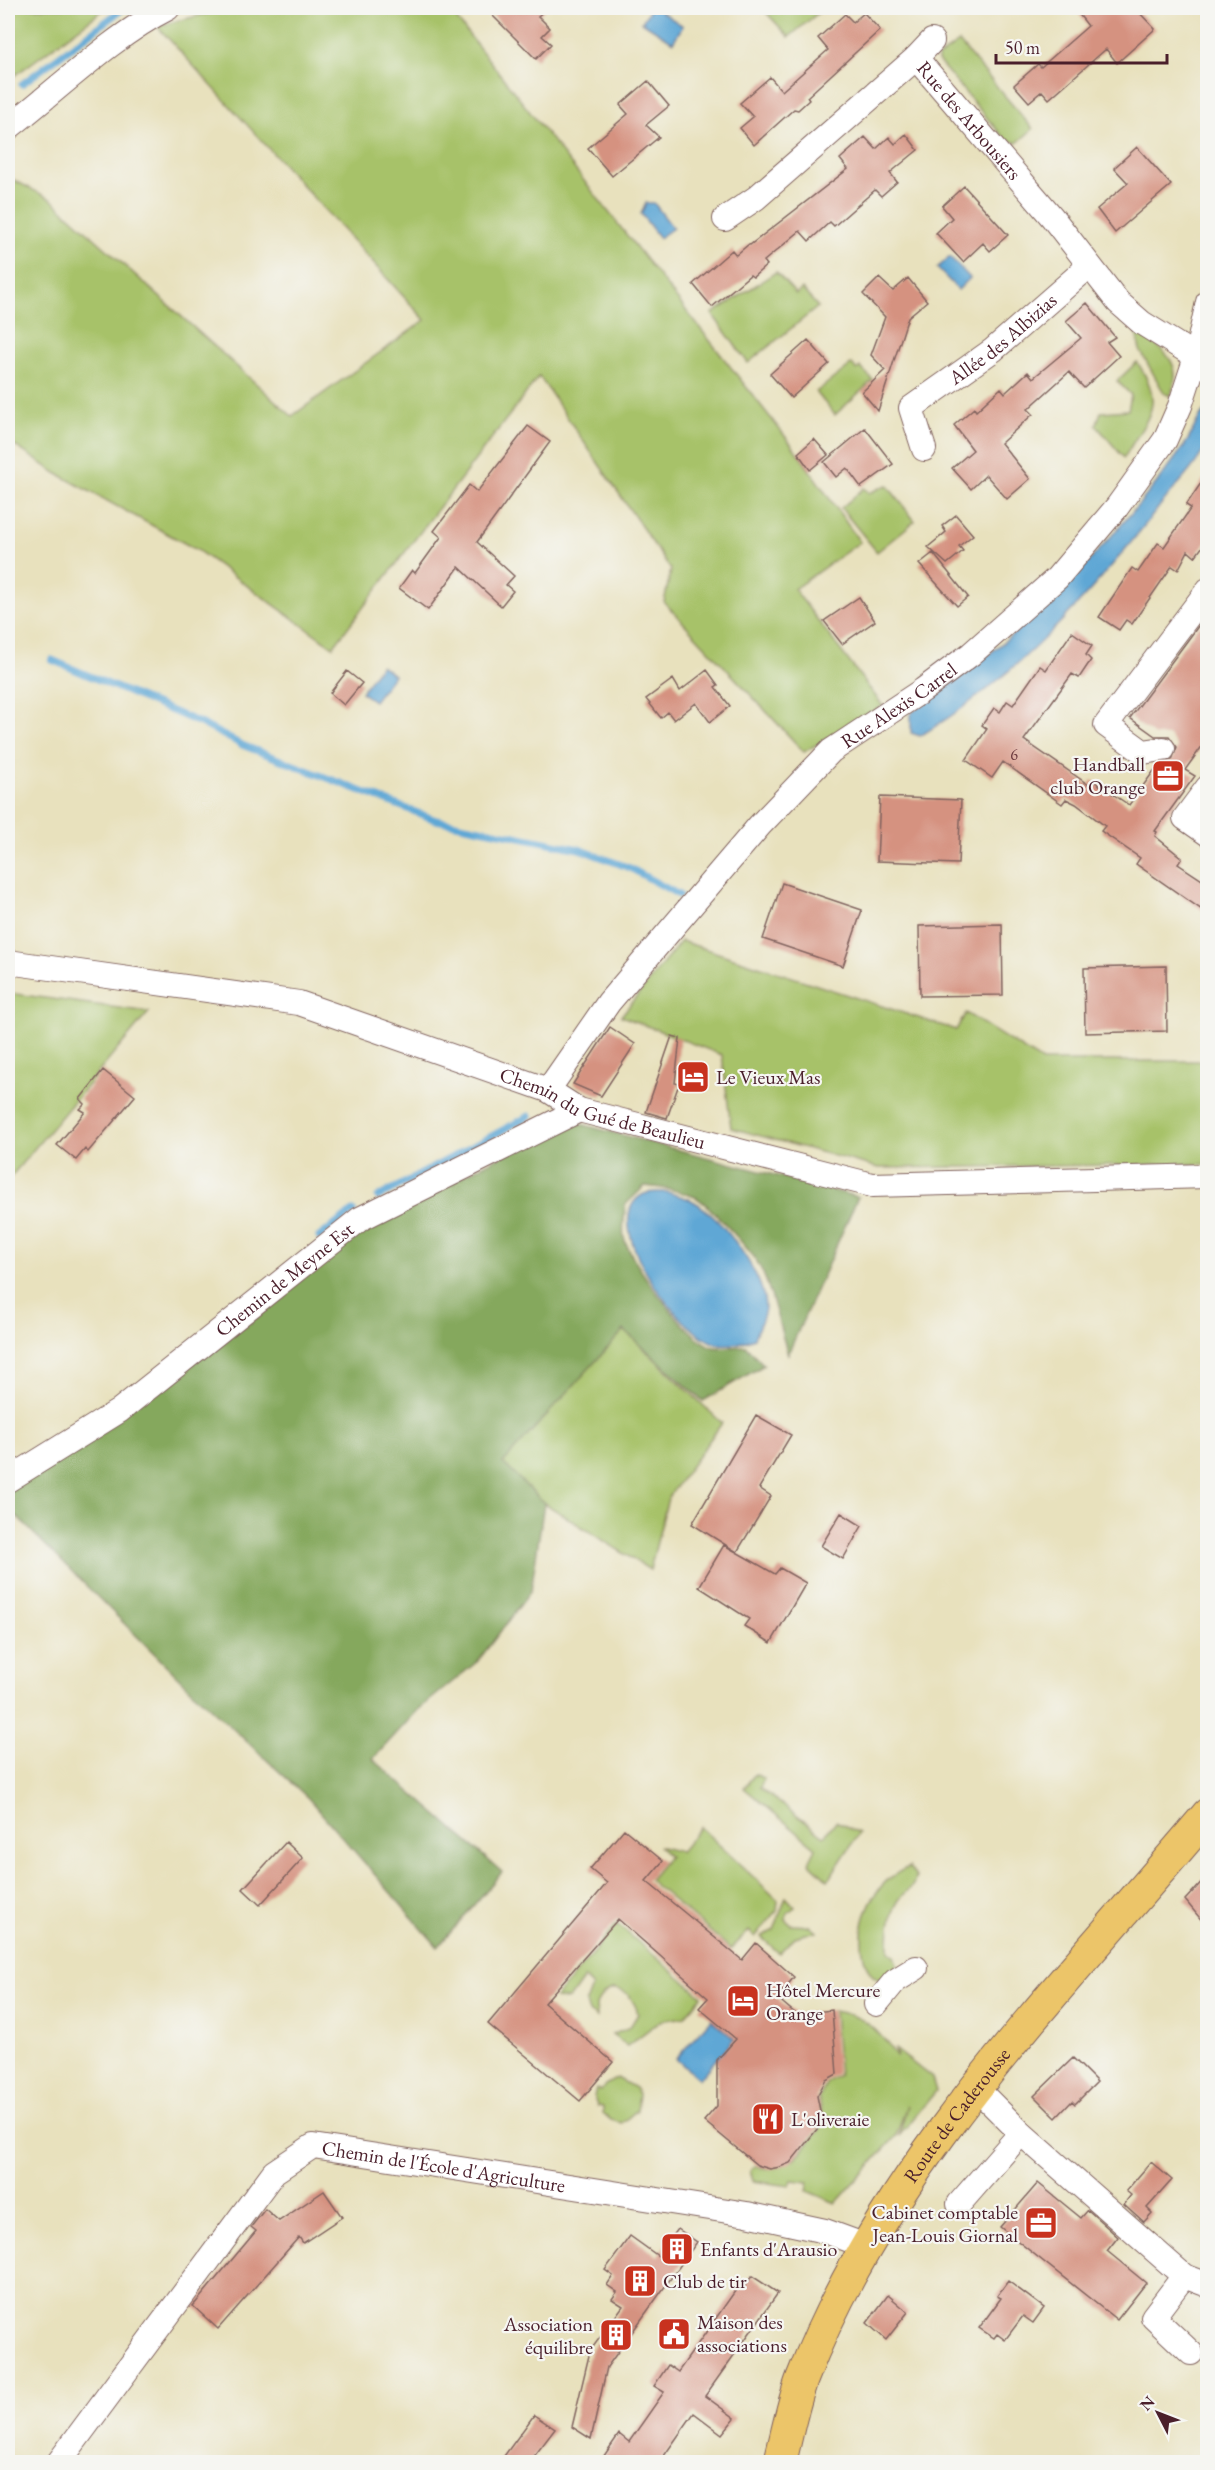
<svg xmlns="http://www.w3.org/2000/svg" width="1215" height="2470" viewBox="0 0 1215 2470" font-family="'EB Garamond',serif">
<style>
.green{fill:#a7c269;stroke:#78704a;stroke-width:1.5}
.forest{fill:#85a85d;stroke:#686444;stroke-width:1.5}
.water{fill:#5ea7d5;stroke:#546380;stroke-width:1.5}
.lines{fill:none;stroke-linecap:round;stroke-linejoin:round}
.stream{stroke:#5ea7d5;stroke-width:7}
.building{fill:#d59280}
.minor-casing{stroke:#81635e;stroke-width:26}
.major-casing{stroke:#81635e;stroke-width:34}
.minor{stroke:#fff;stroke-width:24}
.major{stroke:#ecc569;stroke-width:32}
.labels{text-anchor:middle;stroke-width:4.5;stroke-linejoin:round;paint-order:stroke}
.number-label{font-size:16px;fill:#6d3c40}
.street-label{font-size:20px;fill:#4a1f2b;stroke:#f6f6f2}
.poi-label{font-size:20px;fill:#4a1f2b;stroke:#f6f6f2;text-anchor:start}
</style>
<rect width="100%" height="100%" fill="#f6f6f2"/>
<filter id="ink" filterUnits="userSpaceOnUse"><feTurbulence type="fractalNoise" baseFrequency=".0167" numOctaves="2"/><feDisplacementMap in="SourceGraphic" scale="12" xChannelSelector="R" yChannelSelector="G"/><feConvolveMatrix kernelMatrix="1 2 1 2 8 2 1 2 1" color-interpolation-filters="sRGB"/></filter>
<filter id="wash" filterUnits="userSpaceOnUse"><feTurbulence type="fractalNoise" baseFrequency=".008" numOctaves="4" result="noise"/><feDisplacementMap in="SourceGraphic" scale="24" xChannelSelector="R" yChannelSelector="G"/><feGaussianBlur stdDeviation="1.35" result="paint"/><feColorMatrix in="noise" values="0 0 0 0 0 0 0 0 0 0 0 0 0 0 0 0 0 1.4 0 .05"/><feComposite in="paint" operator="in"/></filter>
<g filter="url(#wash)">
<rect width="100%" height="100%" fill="#e8e1bd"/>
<path class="green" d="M 8,8 L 106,8 L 10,79 Z
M 230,8 L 448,8 L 792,445 L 860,542 L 794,589 L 883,706 L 804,752 L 664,602 L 671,570 L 539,376 L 333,647 L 197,550 L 56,473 L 8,441 L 8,177 L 51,199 L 292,416 L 425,320 L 157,26 Z
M 762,8 L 824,8 L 789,37 Z
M 959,42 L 1033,129 L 1017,143 L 1005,139 L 938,61 L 938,57 Z
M 776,272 L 796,294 L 802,289 L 818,307 L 748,363 L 712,314 Z
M 1136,333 C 1161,348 1186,361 1170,396 L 1164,393 L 1140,350 Z
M 1137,362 C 1167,406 1147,417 1124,458 L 1096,425 L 1101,412 L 1128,410 L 1131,395 L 1117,381 Z
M 852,364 L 857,370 L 860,367 L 873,380 L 835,415 L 816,392 Z
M 887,485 L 915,521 L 877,552 L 841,508 L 864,488 L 869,493 Z
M 681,941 L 956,1030 L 966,1013 L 1042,1061 L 1207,1061 L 1207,1164 L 879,1168 L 731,1128 L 722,1055 L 621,1016 Z
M 8,993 L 149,1012 L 9,1179 L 8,1178 Z
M 624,1330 L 722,1423 L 668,1498 L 650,1570 L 544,1503 L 502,1463 Z
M 755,1774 L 764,1779 L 760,1788 L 824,1836 L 836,1821 L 859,1833 L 828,1880 L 809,1862 L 816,1848 L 744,1788 Z
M 700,1827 L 778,1900 L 777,1911 L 755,1937 L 749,1931 L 731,1949 L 649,1880 L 669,1856 L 658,1846 L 680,1852 Z
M 909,1867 L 916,1877 C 913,1890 906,1890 899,1900 C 889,1915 889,1935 889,1952 L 894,1956 L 897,1965 C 868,2021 830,1900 909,1867 Z
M 786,1897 L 795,1907 L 787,1913 L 786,1919 L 791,1925 L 811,1926 L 817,1931 L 795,1937 L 779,1953 L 761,1937 L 774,1930 Z
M 617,1924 L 702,1996 L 684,2017 L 660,2021 L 627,2046 L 612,2035 L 630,2027 L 638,2014 C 632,1989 609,1977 596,2005 L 597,2018 L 589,2012 L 586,2003 L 592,1987 L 584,1978 L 569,1999 L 555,1998 Z
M 834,2011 C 867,2016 878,2030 897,2057 L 895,2049 L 932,2078 L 936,2091 L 899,2136 L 907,2105 L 896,2136 L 836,2203 L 807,2191 L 809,2182 L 792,2180 L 790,2186 L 753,2181 L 750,2171 L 755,2166 C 791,2178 807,2143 828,2119 L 822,2113 L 819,2098 L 827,2082 L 839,2075 Z
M 617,2078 L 635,2088 L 639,2094 L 637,2110 L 622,2123 L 611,2120 L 603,2113 L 603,2107 L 597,2106 L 594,2097 L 596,2089 L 601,2091 L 605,2085 Z"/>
<path class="forest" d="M 569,1121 L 858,1197 L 788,1354 C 778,1325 774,1295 760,1267 C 754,1254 707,1202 695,1197 C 678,1190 663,1188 645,1186 L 625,1205 C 625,1215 622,1228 624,1237 C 629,1261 690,1342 713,1347 C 723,1349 736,1346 746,1346 L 764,1365 L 703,1401 L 624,1330 L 503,1463 L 544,1503 L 531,1591 L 478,1661 L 418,1710 L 373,1759 L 502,1872 L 438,1947 L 308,1798 L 191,1690 L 13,1513 L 9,1486 L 359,1229 Z"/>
<path class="water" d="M 651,8 L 662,8 L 660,11 L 683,26 L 673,42 L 642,22 Z
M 646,203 L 654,203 L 673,228 L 659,238 L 641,214 Z
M 950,257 L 970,278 L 958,290 L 937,268 Z
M 1207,410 C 1207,420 1211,438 1206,446 C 1195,468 1174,488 1159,507 C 1091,595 1016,678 920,736 L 911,733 L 911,713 C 976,666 1038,618 1092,558 C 1125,521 1160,482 1188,440 C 1194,430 1197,416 1207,410 Z
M 381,665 L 394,675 L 374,701 L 361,692 Z
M 667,1192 C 675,1195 686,1197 693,1201 C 722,1217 764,1274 765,1307 C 765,1317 757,1329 754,1338 C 743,1343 731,1346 718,1344 C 682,1338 593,1219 644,1194 C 650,1191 660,1192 667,1192 Z
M 711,2019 L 734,2039 L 699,2079 L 676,2059 Z"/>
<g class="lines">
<path class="stream" d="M 22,84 L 124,8
M 52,660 L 200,723 L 242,745 L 436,820 L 579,849 L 630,868 L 679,895
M 378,1197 L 529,1116
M 319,1237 L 353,1211"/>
</g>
<g id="blocks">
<path class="building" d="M 485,8 L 547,8 L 538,16 L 550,28 L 542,36 L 551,44 L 536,59 Z
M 1074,8 L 1135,8 L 1155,29 L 1117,63 L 1106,49 L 1049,99 L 1042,91 L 1029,102 L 1014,85 L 1038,64 L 1041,67 L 1088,26 Z
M 864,13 L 880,30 L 807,97 L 809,100 L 798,110 L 794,109 L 754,145 L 740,128 L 753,117 L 740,103 L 770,77 L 782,91 L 828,50 L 818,38 L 845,14 L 853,22 Z
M 648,81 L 669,106 L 646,125 L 659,137 L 612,176 L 588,148 L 628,114 L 620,105 Z
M 906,134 L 918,150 L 890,173 L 897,182 L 881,196 L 875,190 L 834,226 L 830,222 L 809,241 L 800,231 L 764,261 L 767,265 L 753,277 L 750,275 L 712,307 L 693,284 L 732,250 L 736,255 L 749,244 L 750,245 L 848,169 L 840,159 L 865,137 L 876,149 L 889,137 L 895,144 Z
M 1137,147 L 1171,185 L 1115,233 L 1097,209 L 1128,183 L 1114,168 Z
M 964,186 L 1008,235 L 990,251 L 983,243 L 963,262 L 936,233 L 952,218 L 942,206 Z
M 879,278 L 893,291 L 908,278 L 927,301 L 908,317 L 878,411 L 862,392 L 885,370 L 871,355 L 885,317 L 863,294 Z
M 1087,303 L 1115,337 L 1107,342 L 1119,356 L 1084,388 L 1069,372 L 1028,409 L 1033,414 L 1001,443 L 1030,479 L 1007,499 L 986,475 L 971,489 L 952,468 L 973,450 L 954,425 L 974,408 L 976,411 L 1001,388 L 1005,393 L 1028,372 L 1033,378 L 1081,338 L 1066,321 Z
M 808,340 L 829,364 L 791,398 L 770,374 Z
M 528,426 L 550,442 L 477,542 L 514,576 L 506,585 L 513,591 L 501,606 L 459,567 L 428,610 L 399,588 L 412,570 L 415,573 L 441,537 L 434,531 L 469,485 L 477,492 Z
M 865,428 L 893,464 L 861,487 L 847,468 L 836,477 L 824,462 Z
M 814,439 L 828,455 L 810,470 L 798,453 Z
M 1208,473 L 1208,539 L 1195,557 L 1188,551 L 1178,570 L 1172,566 L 1132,624 L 1126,620 L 1119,630 L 1099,617 L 1132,568 L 1138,572 L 1158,543 L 1164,547 L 1191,508 L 1186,505 Z
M 956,515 L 973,535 L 959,546 L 963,551 L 947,564 L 928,547 L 946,532 L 942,526 Z
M 933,553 L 968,597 L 957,606 L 919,564 Z
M 859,597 L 875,621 L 842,644 L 824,621 Z
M 1199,625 L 1208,631 L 1208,738 L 1185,770 L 1195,776 L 1155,831 L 1157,832 L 1155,836 L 1182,858 L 1178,864 L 1208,884 L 1208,914 L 1136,864 L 1140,858 L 1101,831 L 1105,826 L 1076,804 L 1066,799 L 1062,804 L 1003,762 L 992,778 L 966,760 L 987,729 L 982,725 L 994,708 L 1000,712 L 1007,701 L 1013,705 L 1040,666 L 1046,670 L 1072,632 L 1092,646 L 1086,655 L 1091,660 L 1079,678 L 1072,674 L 1024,740 L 1089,785 L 1092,780 L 1129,805 L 1159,764 L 1172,760 L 1177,747 L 1169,736 L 1155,736 L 1130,718 Z
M 707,670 L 718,685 L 715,687 L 730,706 L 710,722 L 696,703 L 674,720 L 668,712 L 661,718 L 646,699 L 673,679 L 680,691 Z
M 347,671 L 362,683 L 344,705 L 330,693 Z
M 880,797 L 961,800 L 958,864 L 877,861 Z
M 782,883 L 862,910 L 843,966 L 763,939 Z
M 1002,924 L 1003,995 L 920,996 L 919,926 Z
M 1166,966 L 1167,1031 L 1085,1033 L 1084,968 Z
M 610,1027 L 635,1044 L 601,1096 L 573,1084 Z
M 672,1036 L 680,1038 L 675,1083 L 679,1084 L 667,1118 L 646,1112 Z
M 103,1070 L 135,1096 L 88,1152 L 85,1149 L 76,1160 L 57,1145 L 85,1112 L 80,1109 L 85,1104 L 80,1099 Z
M 756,1415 L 791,1435 L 759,1488 L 771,1496 L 737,1552 L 692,1524 Z
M 841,1513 L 862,1526 L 843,1559 L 821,1546 Z
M 724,1545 L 775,1574 L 780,1568 L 806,1583 L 771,1643 L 744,1626 L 749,1619 L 699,1587 Z
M 624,1829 L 663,1861 L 646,1881 L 742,1960 L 756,1943 L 794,1977 L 777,1998 L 796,2014 L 832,2010 L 837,2074 L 826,2080 L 817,2096 L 821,2115 L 826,2118 L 790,2163 L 780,2167 L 770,2169 L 757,2165 L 704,2121 L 717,2106 L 717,2060 L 736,2039 L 699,2008 L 708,1998 L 618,1919 L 544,2003 L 613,2062 L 580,2101 L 488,2024 L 607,1883 L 590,1869 Z
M 286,1842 L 303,1858 L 260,1905 L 243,1889 Z
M 1208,1875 L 1208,1928 L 1185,1900 Z
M 1073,2058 L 1097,2082 L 1075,2104 L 1072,2101 L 1056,2118 L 1034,2096 Z
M 1151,2162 L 1172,2180 L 1147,2208 L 1152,2213 L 1144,2222 L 1124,2204 L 1131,2195 L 1126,2191 Z
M 1038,2183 L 1081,2218 L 1088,2210 L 1118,2237 L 1107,2251 L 1146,2283 L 1117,2320 L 1000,2227 Z
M 324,2191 L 342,2217 L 303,2243 L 299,2237 L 218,2329 L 193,2306 L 256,2231 L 251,2227 L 265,2209 L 279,2221 Z
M 678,2229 L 697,2242 L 607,2367 L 591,2439 L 572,2427 L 590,2351 L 623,2306 L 612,2299 L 617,2292 L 607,2285 L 613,2276 L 605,2270 L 630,2236 L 658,2256 Z
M 752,2276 L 778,2293 L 705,2396 L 735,2418 L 722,2434 L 694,2413 L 659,2463 L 599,2463 L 619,2434 L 629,2442 L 664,2392 L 654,2386 L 668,2365 L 678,2372 L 740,2284 L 744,2287 Z
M 1008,2281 L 1044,2308 L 1033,2323 L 1023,2316 L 1005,2340 L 997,2334 L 994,2338 L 979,2328 L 1001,2298 L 997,2296 Z
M 888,2295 L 908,2312 L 886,2340 L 867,2323 Z
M 534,2415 L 555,2429 L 529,2463 L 499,2463 Z"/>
</g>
</g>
<g filter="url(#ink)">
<use href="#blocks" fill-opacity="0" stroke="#81635e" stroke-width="1.5"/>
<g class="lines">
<g class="minor-casing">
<g id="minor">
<path d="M 916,58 L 932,41"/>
<path d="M 8,128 C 56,91 114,35 168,8"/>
<path id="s1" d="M 725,219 L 756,198 L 916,58 L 1052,217 L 1118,302 L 1142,323 L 1208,364"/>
<path id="s2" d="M 924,449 L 911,408 L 993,350 L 1089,266"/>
<path d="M 1163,749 L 1143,752 L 1106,725 L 1208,590"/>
<path d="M 1208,787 L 1185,818 L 1208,834"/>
<path id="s3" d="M 8,962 L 299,1003 L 548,1090 L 579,1110 L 872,1185 L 1208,1176"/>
<path id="s4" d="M 548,1090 L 609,1002 L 760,825 L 831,751 L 923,690 L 971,654 L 1057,578 L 1117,507 L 1165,440 L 1180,406 L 1196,357 L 1208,302"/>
<path id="s5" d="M 8,1480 L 119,1411 L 360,1219 L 579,1110"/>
<path d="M 876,2004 L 895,1981 L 916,1968"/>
<path d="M 976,2088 L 1021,2133 L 1184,2276 L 1208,2285"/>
<path d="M 959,2204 L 1021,2133"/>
<path d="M 1184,2276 L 1153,2317 L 1191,2353"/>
<path id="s6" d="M 59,2462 L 274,2172 L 313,2146 L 747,2214 L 825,2231 L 866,2246"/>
</g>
</g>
<g class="major-casing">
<g id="major">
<path id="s7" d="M 780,2462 C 787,2435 792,2406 802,2379 C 885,2163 1061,1989 1208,1814"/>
</g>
</g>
<use href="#minor" class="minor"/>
<use href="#major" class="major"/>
</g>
</g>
<defs>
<g id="office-square" transform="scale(1.725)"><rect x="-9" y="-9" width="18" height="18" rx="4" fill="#c8321e" stroke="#f6f6f2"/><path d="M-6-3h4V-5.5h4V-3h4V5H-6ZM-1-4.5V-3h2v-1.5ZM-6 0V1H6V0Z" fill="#fff"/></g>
<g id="hotel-square" transform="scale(1.725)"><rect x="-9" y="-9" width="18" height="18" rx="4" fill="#c8321e" stroke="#f6f6f2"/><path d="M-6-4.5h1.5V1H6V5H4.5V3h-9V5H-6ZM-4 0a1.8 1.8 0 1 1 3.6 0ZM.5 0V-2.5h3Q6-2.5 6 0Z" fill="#fff"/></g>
<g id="restaurant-square" transform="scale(1.725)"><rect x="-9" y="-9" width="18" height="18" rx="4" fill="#c8321e" stroke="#f6f6f2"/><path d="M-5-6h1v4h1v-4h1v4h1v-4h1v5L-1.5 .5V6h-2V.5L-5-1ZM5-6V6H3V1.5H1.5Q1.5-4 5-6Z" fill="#fff"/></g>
<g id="building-square" transform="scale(1.725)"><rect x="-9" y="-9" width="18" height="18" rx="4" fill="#c8321e" stroke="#f6f6f2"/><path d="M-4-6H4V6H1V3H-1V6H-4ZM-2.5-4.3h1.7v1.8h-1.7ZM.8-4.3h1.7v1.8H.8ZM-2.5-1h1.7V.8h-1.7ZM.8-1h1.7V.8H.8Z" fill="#fff"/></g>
<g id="civic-square" transform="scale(1.725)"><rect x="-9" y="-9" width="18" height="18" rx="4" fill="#c8321e" stroke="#f6f6f2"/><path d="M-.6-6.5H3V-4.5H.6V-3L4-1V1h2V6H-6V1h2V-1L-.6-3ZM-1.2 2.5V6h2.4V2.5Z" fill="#fff"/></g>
</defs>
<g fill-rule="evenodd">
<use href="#office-square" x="1168" y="776"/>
<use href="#hotel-square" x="693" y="1077"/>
<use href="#hotel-square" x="743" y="2001"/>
<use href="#restaurant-square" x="768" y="2119"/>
<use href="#office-square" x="1041" y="2223"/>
<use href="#building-square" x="677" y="2249"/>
<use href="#building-square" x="640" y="2281"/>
<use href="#civic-square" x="674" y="2334"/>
<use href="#building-square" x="616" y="2335"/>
</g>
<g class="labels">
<g class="number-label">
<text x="1014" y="760">6</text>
</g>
<g class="street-label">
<text dy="7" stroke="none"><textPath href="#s1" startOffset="332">Rue des Arbousiers</textPath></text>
<text dy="7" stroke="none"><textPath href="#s2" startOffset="158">Allée des Albizias</textPath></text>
<text dy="7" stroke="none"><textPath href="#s4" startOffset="524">Rue Alexis Carrel</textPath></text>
<text dy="7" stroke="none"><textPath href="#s3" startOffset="616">Chemin du Gué de Beaulieu</textPath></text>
<text dy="7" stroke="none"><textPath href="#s5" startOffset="342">Chemin de Meyne Est</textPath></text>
<text dy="7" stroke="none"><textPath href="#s7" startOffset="393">Route de Caderousse</textPath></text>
<text dy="7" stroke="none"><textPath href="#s6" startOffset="540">Chemin de l'École d'Agriculture</textPath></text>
</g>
<g class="poi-label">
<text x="1145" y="771" text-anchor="end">Handball<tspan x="1145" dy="23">club Orange</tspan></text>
<text x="716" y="1084">Le Vieux Mas</text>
<text x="766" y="1997">Hôtel Mercure<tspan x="766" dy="23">Orange</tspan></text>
<text x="791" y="2126">L'oliveraie</text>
<text x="1018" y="2219" text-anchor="end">Cabinet comptable<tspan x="1018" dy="23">Jean-Louis Giornal</tspan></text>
<text x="700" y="2256">Enfants d'Arausio</text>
<text x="663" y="2288">Club de tir</text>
<text x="697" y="2329">Maison des<tspan x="697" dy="23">associations</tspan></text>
<text x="593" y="2331" text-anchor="end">Association<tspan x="593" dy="23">équilibre</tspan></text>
</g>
</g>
<rect width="1215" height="2470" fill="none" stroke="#f6f6f2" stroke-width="30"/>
<g transform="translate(1158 2413) rotate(312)" stroke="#f6f6f2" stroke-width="4.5" paint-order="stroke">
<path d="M0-4.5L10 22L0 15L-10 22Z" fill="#4a1f2b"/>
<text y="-9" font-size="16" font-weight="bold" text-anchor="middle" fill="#4a1f2b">N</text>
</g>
<path d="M996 54v9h171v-9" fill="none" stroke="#4a1f2b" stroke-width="3"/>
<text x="1005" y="54" font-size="18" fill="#4a1f2b" stroke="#f6f6f2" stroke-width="4.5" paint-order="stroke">50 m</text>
</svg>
